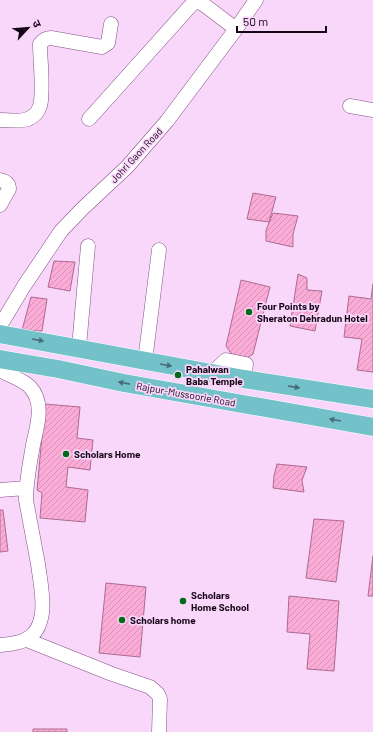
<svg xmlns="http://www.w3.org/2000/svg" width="373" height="732" viewBox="0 0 373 732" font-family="Barlow,'Noto Sans Devanagari',sans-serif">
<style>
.building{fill:url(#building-hatch);stroke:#ae6a91}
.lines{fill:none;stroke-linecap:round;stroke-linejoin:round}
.minor-casing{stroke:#825085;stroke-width:15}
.major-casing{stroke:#fff;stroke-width:19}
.minor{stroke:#fff;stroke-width:14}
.major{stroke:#73c1c9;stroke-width:18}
.oneway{fill:#496c79}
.poi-dot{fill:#006b19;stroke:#f9d7fa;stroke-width:1.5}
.labels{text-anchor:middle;stroke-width:3.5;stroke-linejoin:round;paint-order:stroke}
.street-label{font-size:10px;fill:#160417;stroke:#f9d7fa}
.poi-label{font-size:10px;font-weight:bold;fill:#160417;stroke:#f9d7fa;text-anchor:start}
</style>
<defs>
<pattern id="building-hatch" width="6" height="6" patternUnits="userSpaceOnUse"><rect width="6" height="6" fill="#faacd7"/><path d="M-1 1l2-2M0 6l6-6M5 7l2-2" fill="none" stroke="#d692b8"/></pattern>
</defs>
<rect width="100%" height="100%" fill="#f9d7fa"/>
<path class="building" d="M 253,193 L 276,197 L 269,222 L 247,219 Z
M 273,213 L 298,216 L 293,234 L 293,247 L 266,241 L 266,230 Z
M 54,261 L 75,262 L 70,291 L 48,287 Z
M 298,274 L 307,278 L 307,290 L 322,291 L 315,331 L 290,326 Z
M 241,280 L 270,287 L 253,354 L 247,358 L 233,356 L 226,346 Z
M 373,284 L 373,372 L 357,370 L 362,339 L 344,337 L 349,296 L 371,299 Z
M 31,297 L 47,299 L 42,331 L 22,330 Z
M 45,404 L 80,407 L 77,438 L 93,440 L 90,470 L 68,467 L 66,487 L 88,490 L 85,522 L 40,518 L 42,493 L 37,490 Z
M 277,464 L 307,467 L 302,480 L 304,492 L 273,488 L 274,476 Z
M 0,510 L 3,510 L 8,551 L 0,552 Z
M 314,519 L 344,521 L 336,582 L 306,578 Z
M 373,556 L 373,596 L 368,596 Z
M 106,583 L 146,587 L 140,657 L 99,653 Z
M 289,596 L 339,601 L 334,671 L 307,669 L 310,634 L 287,632 Z
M 33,729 L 67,729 L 67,732 L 33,732 Z"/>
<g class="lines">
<g class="minor-casing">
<path id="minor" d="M 350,106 L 373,110
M 89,119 L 193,3 L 195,1 L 203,4 L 236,29
M 0,120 C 9,120 19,122 28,119 C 33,117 38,112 40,106 C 44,93 40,59 40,44 C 43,40 46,38 51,38 L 102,47 L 108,43 L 111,24
M 0,180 C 5,181 9,183 9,189 L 0,205
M 0,326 L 24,286 L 61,231 L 82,209 L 127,167 L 167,121 L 236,29 L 256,0
M 79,347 L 88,246
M 145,361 L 159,250
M 0,370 C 10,376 22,379 30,387 C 45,403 37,426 33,445 C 30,463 26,482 26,500 C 30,522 34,543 38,564 C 40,580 44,597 42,613 C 41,621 38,630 32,635 C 24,643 11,644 0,645
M 212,373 L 226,360 L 246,364 L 244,379
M 0,490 L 26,488
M 27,640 L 112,674 L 150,687 L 158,694 L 160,699 L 159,732"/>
</g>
<g class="major-casing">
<path id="major" d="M 0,334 L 244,379 L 373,399
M 0,359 L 58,369 L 124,383 L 373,427"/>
</g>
<use href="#minor" class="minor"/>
<use href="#major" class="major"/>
</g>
<defs><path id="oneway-solid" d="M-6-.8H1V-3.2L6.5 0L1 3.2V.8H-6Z"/></defs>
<g class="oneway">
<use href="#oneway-solid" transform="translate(38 340) rotate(10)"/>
<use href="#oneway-solid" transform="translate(166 365) rotate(10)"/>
<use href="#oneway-solid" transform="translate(124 383) rotate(-169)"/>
<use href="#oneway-solid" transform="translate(294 387) rotate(9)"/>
<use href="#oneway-solid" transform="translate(335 420) rotate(-170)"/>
</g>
<g class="poi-dot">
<circle cx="249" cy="312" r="4"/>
<circle cx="178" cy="375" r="4"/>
<circle cx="66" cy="454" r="4"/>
<circle cx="183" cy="601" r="4"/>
<circle cx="122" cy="620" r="4"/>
</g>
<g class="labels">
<g class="street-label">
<text transform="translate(136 155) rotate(-47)" y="4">Johri Gaon Road</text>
<text transform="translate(186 394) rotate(10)" y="4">Rajpur-Mussoorie Road</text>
</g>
<g class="poi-label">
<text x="257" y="310">Four Points by<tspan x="257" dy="12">Sheraton Dehradun Hotel</tspan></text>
<text x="186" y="373">Pahalwan<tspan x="186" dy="12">Baba Temple</tspan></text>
<text x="74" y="458">Scholars Home</text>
<text x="191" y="599">Scholars<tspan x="191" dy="12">Home School</tspan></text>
<text x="130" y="624">Scholars home</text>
</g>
</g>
<g transform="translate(28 28) rotate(64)" stroke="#f9d7fa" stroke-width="3" paint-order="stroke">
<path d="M0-3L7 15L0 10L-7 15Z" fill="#160417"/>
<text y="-6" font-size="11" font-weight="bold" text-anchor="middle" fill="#160417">उ</text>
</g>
<path d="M237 26v6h89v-6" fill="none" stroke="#160417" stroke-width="2"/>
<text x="243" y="26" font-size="12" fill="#160417" stroke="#f9d7fa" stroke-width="3" paint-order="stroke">50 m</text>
</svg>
